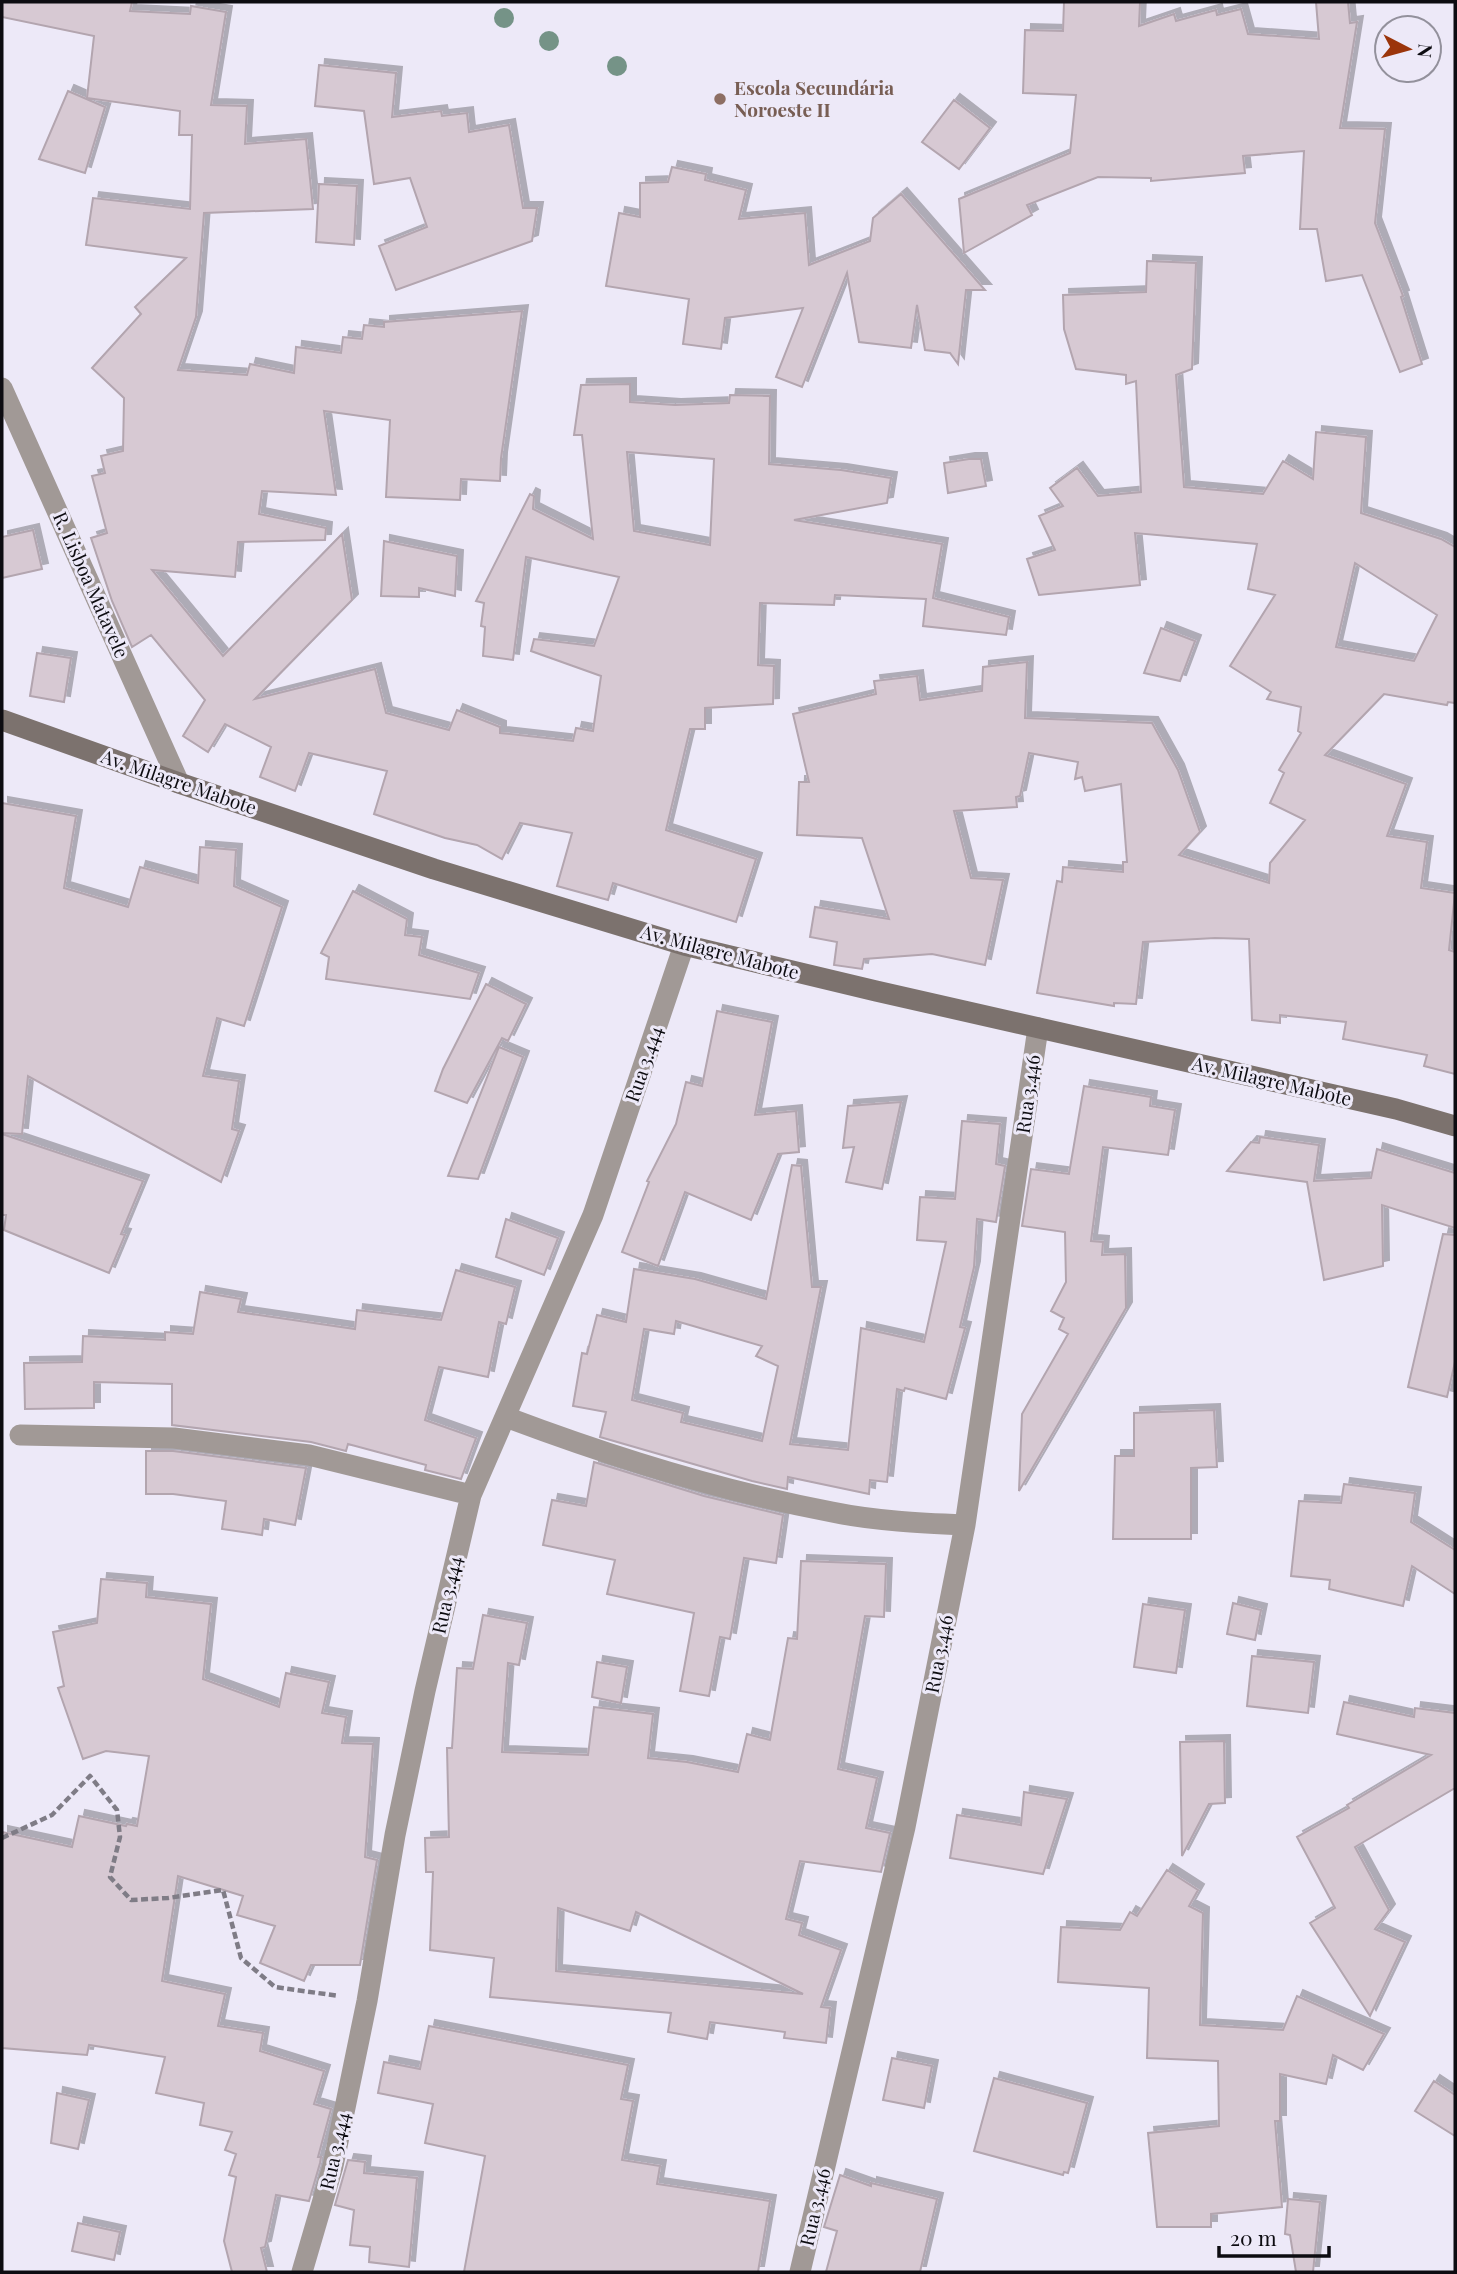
<svg xmlns="http://www.w3.org/2000/svg" width="1457" height="2274" viewBox="0 0 1457 2274" font-family="'Playfair Display',serif">
<style>
.building{fill:#d7c9d3;stroke:#b3a5af;stroke-width:2;fill-rule:evenodd;filter:url(#shadow)}
.lines{fill:none;stroke-linecap:round;stroke-linejoin:round}
.path{stroke:#7f7c86;stroke-width:4.5;stroke-dasharray:7 3.5;stroke-linecap:butt}
.street{stroke:#a19996;stroke-width:21}
.secondary{stroke:#7c726e;stroke-width:21}
.tree{fill:#759387}
.education-dot{fill:#8d6e63;stroke:#ede9f8;stroke-width:2.5}
.labels{text-anchor:middle;stroke-width:6;stroke-linejoin:round;paint-order:stroke}
.education-label{font-size:19px;font-weight:bold;fill:#785e54;stroke:#ede9f8;text-anchor:start}
.street-label{font-size:19px;fill:#0d0c11;stroke:#ede9f8}
</style>
<defs>
<filter id="shadow"><feDropShadow dx="6" dy="-6" stdDeviation="0" flood-color="#0004"/></filter>
</defs>
<rect width="100%" height="100%" fill="#ede9f8"/>
<path class="building" d="M 2,2 L 132,2 L 130,11 L 190,14 L 191,6 L 226,12 L 211,105 L 247,106 L 245,144 L 306,139 L 313,209 L 204,213 L 196,317 L 178,370 L 247,375 L 250,364 L 294,373 L 296,347 L 341,353 L 343,337 L 362,339 L 364,325 L 384,327 L 384,322 L 522,311 L 501,458 L 500,481 L 461,479 L 460,500 L 386,497 L 390,420 L 324,411 L 336,495 L 262,491 L 259,514 L 326,528 L 325,540 L 238,542 L 235,577 L 152,570 L 223,656 L 342,534 L 352,600 L 255,699 L 375,669 L 386,713 L 449,730 L 457,710 L 500,727 L 500,733 L 573,741 L 576,728 L 593,731 L 601,676 L 531,651 L 534,639 L 594,646 L 619,577 L 526,557 L 513,660 L 483,656 L 485,627 L 481,626 L 484,603 L 476,601 L 530,494 L 534,496 L 533,509 L 593,539 L 582,435 L 574,435 L 581,385 L 630,384 L 630,402 L 675,405 L 729,403 L 730,395 L 770,396 L 769,464 L 841,470 L 891,478 L 887,503 L 794,520 L 942,544 L 933,598 L 1009,617 L 1006,635 L 923,626 L 926,599 L 835,595 L 834,605 L 760,603 L 758,665 L 774,666 L 773,704 L 705,708 L 705,729 L 690,729 L 666,830 L 756,859 L 736,922 L 613,883 L 608,900 L 557,886 L 572,833 L 520,823 L 502,859 L 477,845 L 445,838 L 374,814 L 387,771 L 309,753 L 295,791 L 260,777 L 271,747 L 225,724 L 208,752 L 183,736 L 205,700 L 151,635 L 132,647 L 112,601 L 91,538 L 107,533 L 92,476 L 105,473 L 101,456 L 123,451 L 124,398 L 92,368 L 141,314 L 135,307 L 186,258 L 86,245 L 93,198 L 190,209 L 192,135 L 179,135 L 180,111 L 87,98 L 94,36 L 2,17 ZM 627,452 L 714,459 L 710,545 L 634,531 Z
M 1064,2 L 1140,2 L 1139,26 L 1174,14 L 1176,21 L 1216,10 L 1217,15 L 1241,9 L 1248,34 L 1319,39 L 1316,2 L 1348,2 L 1350,23 L 1357,22 L 1340,128 L 1385,129 L 1375,223 L 1403,296 L 1401,297 L 1422,364 L 1400,372 L 1362,275 L 1326,281 L 1317,229 L 1300,229 L 1304,151 L 1243,156 L 1245,173 L 1151,181 L 1151,178 L 1098,177 L 1027,205 L 1032,215 L 964,253 L 959,199 L 1070,153 L 1076,95 L 1023,93 L 1025,30 L 1063,31 Z
M 319,65 L 396,73 L 392,117 L 441,111 L 442,116 L 467,113 L 469,132 L 509,125 L 523,208 L 537,208 L 532,241 L 396,290 L 379,246 L 427,227 L 410,178 L 374,184 L 364,111 L 315,106 Z
M 68,91 L 105,107 L 85,173 L 39,159 Z
M 954,100 L 990,128 L 959,169 L 922,142 Z
M 672,167 L 706,174 L 705,180 L 746,190 L 739,219 L 805,213 L 809,265 L 870,241 L 873,218 L 901,194 L 985,290 L 966,290 L 958,364 L 950,353 L 925,350 L 917,305 L 911,348 L 859,342 L 847,273 L 802,387 L 776,377 L 803,308 L 725,318 L 721,349 L 683,344 L 689,299 L 606,286 L 619,213 L 640,217 L 640,183 L 668,182 Z
M 319,184 L 357,186 L 354,245 L 316,242 Z
M 1147,261 L 1196,263 L 1192,369 L 1176,375 L 1184,487 L 1263,494 L 1283,461 L 1313,479 L 1316,432 L 1366,437 L 1361,513 L 1441,539 L 1455,547 L 1455,703 L 1448,702 L 1447,705 L 1384,694 L 1325,755 L 1406,784 L 1387,836 L 1427,842 L 1421,888 L 1455,893 L 1449,950 L 1455,952 L 1455,1074 L 1424,1066 L 1427,1055 L 1343,1039 L 1346,1022 L 1280,1015 L 1280,1023 L 1252,1020 L 1249,939 L 1215,938 L 1143,942 L 1136,1004 L 1114,1003 L 1114,1006 L 1037,993 L 1057,881 L 1062,882 L 1063,867 L 1123,872 L 1123,862 L 1127,862 L 1121,784 L 1085,791 L 1082,777 L 1075,779 L 1078,762 L 1029,753 L 1020,796 L 1016,797 L 1017,807 L 954,811 L 971,878 L 1003,880 L 985,965 L 932,954 L 864,959 L 862,969 L 834,965 L 837,942 L 810,937 L 815,907 L 889,919 L 862,838 L 797,835 L 799,782 L 809,782 L 793,714 L 876,694 L 874,681 L 917,676 L 920,700 L 982,691 L 983,667 L 1027,662 L 1025,718 L 1152,723 L 1178,770 L 1200,832 L 1179,855 L 1269,883 L 1270,863 L 1305,820 L 1270,803 L 1284,773 L 1279,770 L 1301,733 L 1298,731 L 1301,707 L 1267,699 L 1271,692 L 1230,666 L 1275,595 L 1248,589 L 1257,544 L 1135,533 L 1140,585 L 1039,595 L 1027,559 L 1055,550 L 1039,516 L 1063,506 L 1050,488 L 1077,468 L 1098,496 L 1141,492 L 1136,381 L 1126,384 L 1126,375 L 1076,369 L 1064,329 L 1063,295 L 1146,292 ZM 1355,563 L 1437,615 L 1414,661 L 1336,647 Z
M 969,459 L 981,459 L 986,486 L 948,493 L 944,463 Z
M 33,530 L 42,569 L 2,578 L 2,537 Z
M 384,541 L 457,556 L 455,596 L 419,588 L 419,597 L 381,596 Z
M 1161,628 L 1195,641 L 1180,681 L 1144,673 Z
M 37,653 L 71,658 L 64,702 L 30,696 Z
M 2,803 L 76,816 L 64,888 L 128,907 L 140,867 L 198,883 L 200,847 L 236,850 L 234,886 L 282,907 L 244,1026 L 217,1018 L 203,1076 L 239,1081 L 232,1129 L 239,1131 L 221,1182 L 28,1076 L 22,1134 L 2,1133 Z
M 353,891 L 407,919 L 405,935 L 422,937 L 419,955 L 479,973 L 470,999 L 326,979 L 329,957 L 321,953 Z
M 486,984 L 526,1004 L 508,1041 L 502,1038 L 467,1103 L 435,1091 L 443,1069 Z
M 717,1011 L 772,1022 L 755,1115 L 796,1111 L 799,1152 L 778,1154 L 751,1220 L 685,1192 L 658,1266 L 622,1252 L 649,1182 L 647,1181 L 676,1124 L 686,1082 L 702,1086 Z
M 499,1047 L 523,1057 L 478,1179 L 448,1176 Z
M 1084,1086 L 1151,1097 L 1150,1106 L 1175,1110 L 1168,1155 L 1103,1147 L 1091,1241 L 1103,1242 L 1102,1255 L 1125,1254 L 1126,1308 L 1019,1491 L 1022,1414 L 1068,1334 L 1059,1329 L 1064,1318 L 1051,1311 L 1066,1282 L 1065,1232 L 1022,1226 L 1031,1169 L 1069,1174 Z
M 901,1102 L 882,1189 L 846,1182 L 854,1147 L 843,1148 L 848,1106 Z
M 962,1121 L 1000,1124 L 996,1164 L 1005,1166 L 996,1222 L 977,1219 L 974,1267 L 960,1327 L 965,1328 L 946,1399 L 905,1388 L 904,1391 L 897,1389 L 887,1482 L 870,1480 L 869,1494 L 788,1477 L 787,1489 L 752,1481 L 600,1437 L 606,1412 L 573,1406 L 582,1353 L 587,1354 L 597,1315 L 626,1322 L 634,1269 L 695,1279 L 766,1299 L 792,1165 L 801,1166 L 812,1287 L 821,1287 L 790,1444 L 848,1450 L 861,1328 L 924,1342 L 946,1242 L 917,1240 L 920,1197 L 955,1199 ZM 676,1321 L 762,1346 L 756,1356 L 778,1366 L 762,1441 L 681,1422 L 683,1413 L 632,1400 L 644,1329 L 674,1334 Z
M 2,1134 L 143,1181 L 121,1234 L 125,1235 L 109,1273 L 4,1230 L 6,1215 L 2,1215 Z
M 1260,1137 L 1319,1145 L 1314,1181 L 1371,1178 L 1377,1149 L 1455,1173 L 1455,1228 L 1382,1205 L 1383,1266 L 1324,1280 L 1307,1182 L 1227,1171 L 1251,1142 L 1259,1143 Z
M 506,1219 L 558,1238 L 544,1275 L 496,1257 Z
M 1443,1234 L 1455,1235 L 1455,1362 L 1447,1397 L 1408,1387 Z
M 456,1270 L 515,1287 L 506,1324 L 499,1322 L 488,1377 L 439,1367 L 425,1420 L 476,1438 L 461,1479 L 425,1470 L 426,1465 L 348,1444 L 346,1451 L 311,1442 L 172,1425 L 172,1384 L 94,1382 L 94,1408 L 25,1409 L 24,1363 L 82,1362 L 83,1336 L 165,1340 L 165,1332 L 193,1334 L 200,1292 L 241,1299 L 238,1312 L 355,1329 L 357,1310 L 441,1320 Z
M 1214,1410 L 1217,1467 L 1191,1468 L 1191,1539 L 1113,1539 L 1115,1456 L 1134,1456 L 1134,1413 Z
M 146,1451 L 173,1451 L 306,1468 L 295,1525 L 264,1519 L 262,1535 L 222,1529 L 226,1501 L 173,1494 L 146,1494 Z
M 594,1462 L 704,1496 L 783,1515 L 776,1563 L 744,1558 L 730,1639 L 720,1637 L 709,1696 L 680,1691 L 694,1613 L 607,1594 L 615,1560 L 543,1545 L 552,1500 L 586,1506 Z
M 1344,1484 L 1415,1493 L 1411,1522 L 1455,1550 L 1455,1594 L 1412,1566 L 1403,1606 L 1329,1589 L 1330,1580 L 1291,1576 L 1299,1501 L 1341,1503 Z
M 801,1561 L 886,1564 L 884,1617 L 865,1616 L 838,1769 L 877,1778 L 866,1828 L 890,1833 L 881,1872 L 800,1861 L 786,1919 L 802,1923 L 799,1935 L 841,1950 L 821,2007 L 830,2008 L 826,2043 L 784,2038 L 785,2032 L 710,2022 L 707,2039 L 668,2032 L 671,2013 L 490,1997 L 494,1958 L 430,1950 L 433,1872 L 426,1872 L 425,1838 L 449,1837 L 447,1748 L 452,1748 L 457,1668 L 473,1669 L 483,1615 L 527,1623 L 519,1665 L 508,1663 L 502,1752 L 588,1755 L 594,1707 L 653,1714 L 648,1758 L 687,1762 L 738,1772 L 747,1734 L 770,1740 L 788,1638 L 797,1639 ZM 558,1908 L 630,1931 L 636,1912 L 803,1994 L 556,1971 Z
M 101,1579 L 147,1583 L 146,1597 L 211,1604 L 203,1679 L 279,1707 L 286,1673 L 329,1682 L 322,1713 L 346,1717 L 342,1743 L 373,1744 L 365,1857 L 377,1860 L 360,1965 L 311,1965 L 304,1981 L 260,1963 L 275,1926 L 237,1915 L 243,1896 L 178,1876 L 162,1981 L 225,1994 L 218,2026 L 263,2033 L 260,2051 L 324,2071 L 314,2104 L 331,2109 L 318,2157 L 321,2157 L 320,2163 L 309,2201 L 276,2195 L 265,2247 L 261,2248 L 267,2272 L 232,2272 L 224,2241 L 236,2177 L 229,2175 L 236,2154 L 225,2150 L 232,2132 L 200,2125 L 204,2103 L 156,2093 L 165,2057 L 89,2045 L 87,2055 L 2,2048 L 2,1832 L 72,1847 L 79,1816 L 126,1826 L 127,1824 L 137,1826 L 149,1756 L 106,1751 L 83,1759 L 58,1688 L 64,1686 L 53,1632 L 97,1623 Z
M 1233,1603 L 1261,1610 L 1255,1640 L 1227,1634 Z
M 1143,1604 L 1185,1610 L 1176,1673 L 1134,1667 Z
M 1252,1656 L 1314,1662 L 1308,1713 L 1247,1706 Z
M 597,1662 L 627,1667 L 621,1703 L 592,1697 Z
M 1344,1702 L 1414,1717 L 1415,1708 L 1455,1713 L 1455,1788 L 1355,1847 L 1389,1910 L 1375,1929 L 1405,1942 L 1370,2016 L 1310,1923 L 1335,1908 L 1297,1837 L 1349,1808 L 1347,1805 L 1431,1755 L 1337,1734 Z
M 1224,1741 L 1225,1803 L 1209,1804 L 1182,1856 L 1180,1742 Z
M 1024,1792 L 1067,1799 L 1043,1874 L 950,1858 L 957,1815 L 1021,1825 Z
M 1167,1870 L 1198,1890 L 1189,1906 L 1203,1913 L 1200,2025 L 1283,2030 L 1297,1996 L 1384,2034 L 1363,2070 L 1333,2055 L 1326,2084 L 1280,2074 L 1280,2121 L 1275,2121 L 1282,2207 L 1211,2214 L 1211,2227 L 1157,2227 L 1148,2133 L 1219,2126 L 1218,2061 L 1147,2058 L 1149,1988 L 1058,1982 L 1061,1927 L 1120,1930 L 1130,1912 L 1137,1916 Z
M 429,2026 L 628,2065 L 621,2099 L 633,2101 L 622,2160 L 660,2166 L 657,2184 L 770,2201 L 758,2272 L 464,2272 L 485,2156 L 425,2143 L 433,2104 L 378,2093 L 384,2062 L 420,2069 Z
M 892,2058 L 932,2066 L 924,2108 L 883,2100 Z
M 994,2078 L 1087,2103 L 1068,2173 L 1064,2172 L 1063,2175 L 974,2151 Z
M 1434,2081 L 1455,2095 L 1455,2136 L 1415,2111 Z
M 57,2093 L 89,2100 L 78,2149 L 51,2143 Z
M 348,2160 L 365,2162 L 364,2173 L 417,2178 L 409,2267 L 369,2262 L 370,2247 L 350,2245 L 354,2210 L 335,2205 Z
M 840,2175 L 871,2186 L 871,2183 L 937,2199 L 920,2272 L 826,2272 L 837,2231 L 824,2227 Z
M 1288,2199 L 1320,2202 L 1313,2272 L 1296,2272 L 1290,2235 L 1285,2234 Z
M 78,2223 L 120,2232 L 114,2260 L 72,2251 Z"/>
<g class="lines">
<path class="path" d="M 2,1838 L 52,1815 L 90,1776 L 117,1810 L 120,1837 L 110,1877 L 131,1900 L 168,1898 L 223,1890 L 241,1958 L 275,1987 L 339,1996"/>
<path class="street" d="M 2,388 L 179,783
M 506,1417 C 612,1457 720,1491 832,1512 C 876,1521 920,1523 965,1525
M 20,1435 L 174,1438 L 309,1455 L 471,1495
M 302,2272 L 333,2166 L 367,2001 L 395,1835 L 425,1691 L 471,1495 L 593,1215 L 684,945
M 800,2272 L 905,1827 L 965,1525 L 1038,1028"/>
<path class="secondary" d="M 2,720 L 179,783 L 434,869 L 684,945 L 876,991 L 1396,1109 L 1455,1126"/>
</g>
<g class="tree">
<circle cx="504" cy="18" r="10"/>
<circle cx="549" cy="41" r="10"/>
<circle cx="617" cy="66" r="10"/>
</g>
<circle class="education-dot" cx="720" cy="99" r="7"/>
<g class="labels">
<g class="education-label">
<text x="734" y="95">Escola Secundária<tspan x="734" dy="22">Noroeste II</tspan></text>
</g>
<g class="street-label">
<text transform="translate(91 585) rotate(66)" y="7">R. Lisboa Matavele</text>
<text transform="translate(179 782) rotate(19)" y="7">Av. Milagre Mabote</text>
<text transform="translate(720 952) rotate(15)" y="7">Av. Milagre Mabote</text>
<text transform="translate(644 1064) rotate(-71)" y="7">Rua 3.444</text>
<text transform="translate(1272 1081) rotate(13)" y="7">Av. Milagre Mabote</text>
<text transform="translate(1028 1094) rotate(-82)" y="7">Rua 3.446</text>
<text transform="translate(447 1595) rotate(-77)" y="7">Rua 3.444</text>
<text transform="translate(939 1654) rotate(-79)" y="7">Rua 3.446</text>
<text transform="translate(335 2151) rotate(-77)" y="7">Rua 3.444</text>
<text transform="translate(815 2207) rotate(-77)" y="7">Rua 3.446</text>
</g>
</g>
<rect width="1457" height="2274" fill="none" stroke="#0d0c11" stroke-width="7"/>
<g transform="translate(1408 49) rotate(96)"><circle r="33" fill="#ede9f8" stroke="#93919c" stroke-width="2"/>
<path d="M0-5L12 26L0 18L-12 26Z" fill="#9b350b"/>
<text y="-10" font-size="19" font-weight="bold" text-anchor="middle" fill="#0d0c11">N</text>
</g>
<path d="M1219 2246v10h110v-10" fill="none" stroke="#0d0c11" stroke-width="3.5"/>
<text x="1230" y="2246" font-size="21" fill="#0d0c11" stroke="#ede9f8" stroke-width="5" paint-order="stroke">20 m</text>
</svg>
